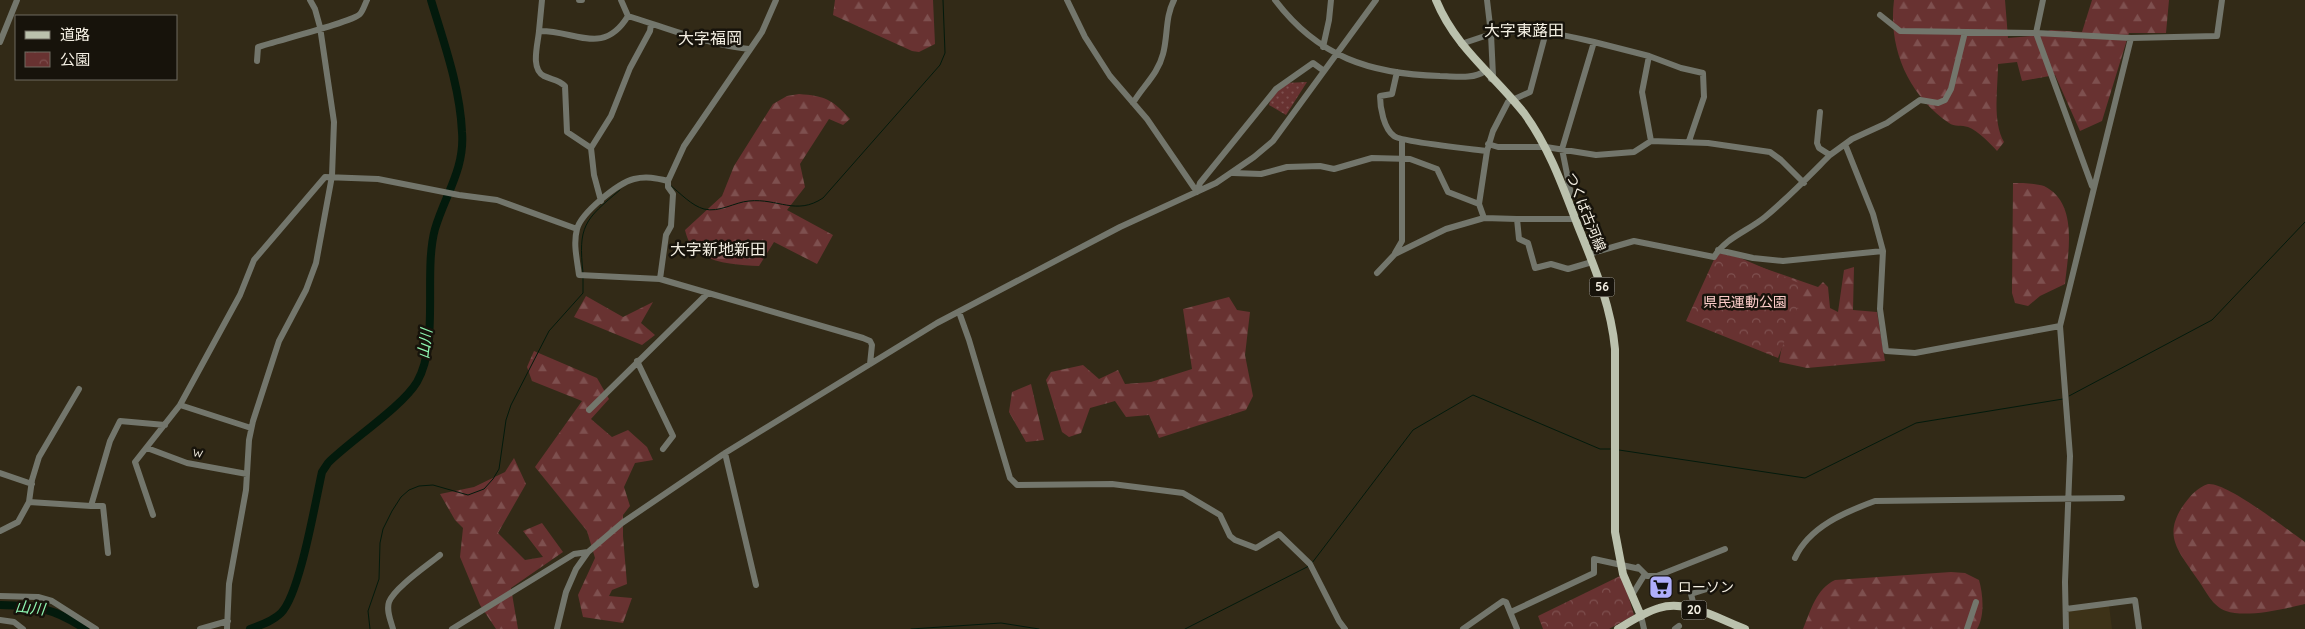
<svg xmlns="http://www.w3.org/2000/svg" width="2305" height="629" viewBox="0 0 2305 629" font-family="Quicksand,'Noto Sans JP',sans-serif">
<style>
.built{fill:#3d3218}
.grass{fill:url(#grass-dots)}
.forest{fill:url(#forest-firs)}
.park{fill:url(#park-crowns)}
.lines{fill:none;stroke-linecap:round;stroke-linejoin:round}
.stream{stroke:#031a0c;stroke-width:1}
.river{stroke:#031a0c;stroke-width:8}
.minor{stroke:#73766c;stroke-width:6}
.major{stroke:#bbc1ad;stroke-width:8}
.labels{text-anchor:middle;stroke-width:5;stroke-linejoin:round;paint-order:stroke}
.shield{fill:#17130b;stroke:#b2ada2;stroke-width:1}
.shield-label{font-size:12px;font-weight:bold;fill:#f4efe3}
.street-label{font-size:14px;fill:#f4efe3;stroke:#17130b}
.park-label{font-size:14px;fill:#fcccc9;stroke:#17130b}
.poi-label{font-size:14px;fill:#f4efe3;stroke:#17130b;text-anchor:start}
.water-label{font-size:15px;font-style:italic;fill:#8ff8b3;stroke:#17130b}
.quarter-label{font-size:16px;fill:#f4efe3;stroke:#17130b}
</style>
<defs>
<pattern id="grass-dots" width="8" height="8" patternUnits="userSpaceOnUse" patternTransform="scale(1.25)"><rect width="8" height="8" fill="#683231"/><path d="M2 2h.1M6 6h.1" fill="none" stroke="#7e504f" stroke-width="1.8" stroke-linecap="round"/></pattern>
<pattern id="forest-firs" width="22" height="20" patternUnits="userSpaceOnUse" patternTransform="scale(1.25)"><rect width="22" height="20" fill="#683231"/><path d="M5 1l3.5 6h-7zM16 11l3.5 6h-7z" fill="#7e504f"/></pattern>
<pattern id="park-crowns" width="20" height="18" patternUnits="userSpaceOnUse" patternTransform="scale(1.25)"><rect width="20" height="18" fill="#683231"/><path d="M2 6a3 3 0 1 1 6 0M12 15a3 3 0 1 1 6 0" fill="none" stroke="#7e504f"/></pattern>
</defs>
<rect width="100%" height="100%" fill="#322a17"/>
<path class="built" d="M 2109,605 L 2112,629 L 2068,629 L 2067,611 Z"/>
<path class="grass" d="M 1307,82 L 1286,115 L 1269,105 L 1271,98 L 1285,83 Z"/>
<path class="forest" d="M 835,0 L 933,0 L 935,44 L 919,52 L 912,51 L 833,15 Z
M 1894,0 L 2005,0 L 2008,38 L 2031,36 L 2051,30 L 2082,32 L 2092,0 L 2169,0 L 2166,33 L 2129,33 L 2102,121 L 2080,131 L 2055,75 L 2022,81 L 2017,62 L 1998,64 C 1998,88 1992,121 2004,142 L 1997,151 C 1990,143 1978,131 1968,127 C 1962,125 1954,127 1949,123 C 1908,95 1888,48 1894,0 Z
M 799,94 C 825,96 832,99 850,119 L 843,125 L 829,119 L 800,164 L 805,187 L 787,210 L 833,235 L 817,264 L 774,242 L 759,266 C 738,265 706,264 691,245 C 688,241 686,234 685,230 L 722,196 L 734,166 L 773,104 L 787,96 Z
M 2013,183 C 2022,183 2035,183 2044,186 C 2079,203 2068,253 2065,284 L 2040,296 L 2028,306 L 2015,303 L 2012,293 Z
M 1720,253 L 1818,287 L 1823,282 L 1828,287 L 1830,308 L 1838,312 L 1844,270 L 1854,267 L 1853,310 L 1877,312 L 1885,361 L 1807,368 L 1779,362 L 1782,346 L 1796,310 Z
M 586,296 L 623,317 L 653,302 L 641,323 L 655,335 L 642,345 L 574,317 Z
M 1229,297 L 1237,310 L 1250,312 L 1245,355 L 1253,396 L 1246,410 L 1159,438 L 1149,415 L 1126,417 L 1115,401 L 1090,408 L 1081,433 L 1069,437 L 1062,432 L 1046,380 L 1051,372 L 1083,365 L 1099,379 L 1118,370 L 1125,384 L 1151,382 L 1192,369 L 1183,309 Z
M 534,351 L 597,378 L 609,399 L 591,419 L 612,437 L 628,430 L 647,447 L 653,460 L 635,463 L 624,487 L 630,506 L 623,515 L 623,536 L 627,584 L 612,590 L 609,596 L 632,598 L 623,623 L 583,617 L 578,595 L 595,558 L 587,531 L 535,467 L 582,401 L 532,381 L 527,367 Z
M 1031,384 L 1044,440 L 1026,442 L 1009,412 L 1012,392 Z
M 514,458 L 526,484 L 498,533 L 525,560 L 543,557 L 523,531 L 542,523 L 563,552 L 511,588 L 518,629 L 496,629 L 480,605 L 460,557 L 463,528 L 455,520 L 440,494 L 474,487 L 505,472 Z
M 2208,484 C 2227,482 2286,529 2305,542 L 2305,604 C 2284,609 2246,618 2226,611 C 2212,606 2206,591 2198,580 C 2179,551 2161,536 2185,503 C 2192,494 2197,488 2208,484 Z
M 1951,572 L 1965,573 L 1979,580 C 1983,594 1985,616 1977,629 L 1803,629 C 1811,610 1816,589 1835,580 Z"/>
<path class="park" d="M 1717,253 L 1738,257 L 1806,286 L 1778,358 L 1686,321 Z
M 1622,575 L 1634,615 L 1609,629 L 1543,629 L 1538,616 Z"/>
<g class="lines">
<path class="stream" d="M 670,185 C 680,193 692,206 704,209 C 719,213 735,202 749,201 C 778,198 796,216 823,198 L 940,65 L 945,53 L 943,0
M 583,273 C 578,226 584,220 620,190
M 2069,396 L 2212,320 L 2305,222
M 1619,450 L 1805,478 L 1916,423 L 2063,399
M 1312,563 L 1413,430 L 1473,395 L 1600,449 L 1610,449
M 370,629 L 368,611 L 379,579 L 380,543 L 383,529 L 392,511 L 401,497 L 409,490 L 419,486 L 433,485 L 468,495 L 484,489 L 493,479 L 499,469 L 506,420 L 511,405 L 549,331 L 583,293 L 583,277
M 911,629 L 1001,623 L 1039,629
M 1185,629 L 1309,566"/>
<path class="river" d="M 0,605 C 37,606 54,608 85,629
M 250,629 C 261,625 273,621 281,613 C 300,594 315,503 322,472 L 328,463 C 351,440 402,407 417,382 C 440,342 423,273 435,229 C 445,195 465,169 462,132 C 460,87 444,43 431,0"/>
<path class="minor" d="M 579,0 L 582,0
M 1067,0 L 1085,37 L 1110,76 L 1147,119 L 1197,192
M 1275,0 C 1318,57 1370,74 1440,76 C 1453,76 1473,80 1485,71
M 2043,0 L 2036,33 L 2092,186
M 1880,15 L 1900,31 L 2036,33 L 2131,38 L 2217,36 L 2222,0
M 628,16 C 667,28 708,45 749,49
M 539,31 L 542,0
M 0,42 L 17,0
M 1594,42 L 1649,56 L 1642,92 L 1651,141
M 1461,44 L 1491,34 L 1487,0
M 1323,47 L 1329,20 L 1331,0
M 1649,56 L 1681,68 L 1703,73 L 1704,97 L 1689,141
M 257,61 L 258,47 C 275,41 353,22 360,14 C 363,11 365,4 367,0
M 1397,72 L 1392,94 L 1380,96 C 1380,108 1384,129 1394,136 C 1401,142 1472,149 1487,151
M 1491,79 L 1493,76 L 1491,34 C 1529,28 1557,33 1594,42 L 1562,149 L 1571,194 L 1568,200
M 1133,103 C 1143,86 1158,74 1163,54 C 1168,36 1165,17 1174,0
M 1488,144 L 1498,147 L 1546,147 L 1596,155 L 1634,152 L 1651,141 L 1708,143 L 1770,152 L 1781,160 L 1804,183
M 1845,144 L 1873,214 L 1883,251 L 1880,309 L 1886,351 L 1915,353 L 2060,326
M 591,148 L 567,132 L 565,86 C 558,79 552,80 544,76 C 530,69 538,44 539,31 C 575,30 603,57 628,16 L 621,0
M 1830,155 L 1852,139 L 1887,123 L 1920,100 L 1938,103 L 1945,100 L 1951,89 L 1965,32
M 1233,173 L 1261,174 L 1287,167 L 1320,166 L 1334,169 L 1372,158 L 1410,159 L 1437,169 L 1448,192 L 1479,204 L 1484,218
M 668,181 C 656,178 646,176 634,179 C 618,183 581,213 577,229 C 573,244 577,259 579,275 L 660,279 L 863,338 L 870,341 L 872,345 L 870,364
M 1197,192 L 1200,183 L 1276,89 L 1313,63 L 1324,71
M 601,201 L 594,175 L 591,148 L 611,116 L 630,68 L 650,31 L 651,24
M 1479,204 L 1487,151 L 1493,131 L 1508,102 L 1530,92 L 1546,32
M 1576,219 L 1517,219 L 1519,239 L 1528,243 L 1535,268 L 1551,264 L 1568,269 L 1592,262
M 1718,250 L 1753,258 L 1783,261 L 1883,251
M 1395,253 L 1402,241 L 1402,141
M 1589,254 L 1634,241 L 1714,257 C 1725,238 1748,231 1765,217 C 1788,198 1809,176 1830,155 L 1819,148 L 1817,143 L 1820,112
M 1377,273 L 1395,254 L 1446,229 L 1484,218 L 1517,219
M 660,279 L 666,235 L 671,226 L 673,194 L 668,187 L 668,181 L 684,146 L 762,32 L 776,0
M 959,312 L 969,340 L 1010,478 L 1017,485 L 1112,484 L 1183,493 L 1220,515 L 1230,536 L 1235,540 L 1256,548 L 1279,534 L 1310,564 L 1339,621 L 1345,629
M 637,361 L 673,436 L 663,449
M 180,405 L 240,295 L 254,260 L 325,177 L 378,179 L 459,195 L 497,200 L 577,229
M 589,410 L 708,293
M 147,448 L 187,463 L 247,474
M 725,453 L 756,585
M 0,473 L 32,484
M 29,502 L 91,506 L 110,441 L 120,421 L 165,425
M 91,506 L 103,506 L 108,553
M 153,515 L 135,462 L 180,405 L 251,428
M 0,531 L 18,522 L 29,502 L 32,480 L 39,457 L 79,389
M 1795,558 C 1809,527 1845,512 1875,501 L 2122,498
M 1638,567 L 1647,576 L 1657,576 L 1725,549
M 1632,595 L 1645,574
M 0,596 L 38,597 L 52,601 L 96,629
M 2066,609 L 2135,600 L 2139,629
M 1695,610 L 1691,594 L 1710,588
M 1511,612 L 1594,573 L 1594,559 L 1640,569
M 1641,616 L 1644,629
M 0,620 L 14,622 L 23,629
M 200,629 L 228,621
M 227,629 L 229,584 L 246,490 L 249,440 L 253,421 L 279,341 L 306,290 L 316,263 L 332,176 L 334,122 L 320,27 L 315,9 L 310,0
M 393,629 C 391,621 386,611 389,602 C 394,588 428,565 440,555
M 452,629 L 574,554 L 588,552
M 557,629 L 566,592 L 576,569 L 588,552 L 622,523 L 725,453 L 937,323 L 1120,227 L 1216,183 L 1254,157 L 1273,141 L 1376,0
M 1463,629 L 1503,601 L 1506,602 L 1517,629
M 1675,629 L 1679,626
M 1967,629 L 1976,602
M 2066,629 L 2065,582 L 2070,456 L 2060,326 L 2131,38"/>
<path class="major" d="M 1436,0 C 1455,47 1494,75 1524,113 C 1549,147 1563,187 1578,226 C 1594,266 1611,305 1615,349 L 1615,532 L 1623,574 L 1641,616
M 1618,629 C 1631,621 1645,612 1659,608 C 1687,599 1721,620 1745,629"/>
</g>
<defs>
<g id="supermarket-square" transform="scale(1.25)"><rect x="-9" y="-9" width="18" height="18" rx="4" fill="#afaefa" stroke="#17130b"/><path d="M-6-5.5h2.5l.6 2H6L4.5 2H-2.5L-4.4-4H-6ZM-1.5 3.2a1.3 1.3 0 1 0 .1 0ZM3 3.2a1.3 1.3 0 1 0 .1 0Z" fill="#111"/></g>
</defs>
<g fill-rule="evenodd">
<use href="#supermarket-square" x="1661" y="587"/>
</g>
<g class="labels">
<g class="shield">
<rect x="1589.5" y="277.5" width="25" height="19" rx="4"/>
<rect x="1681.5" y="600.5" width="25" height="19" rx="4"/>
</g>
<g class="shield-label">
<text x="1602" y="291">56</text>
<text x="1694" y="614">20</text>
</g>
<g class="street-label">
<text transform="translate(1586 212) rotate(68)" y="5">つくば古河線</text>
<text transform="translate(198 452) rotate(11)" y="5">w</text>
</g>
<g class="park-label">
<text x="1745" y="307">県民運動公園</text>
</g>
<g class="poi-label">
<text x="1678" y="592">ローソン</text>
</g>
<g class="water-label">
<text transform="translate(425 344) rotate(-83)" y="5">山川</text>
<text transform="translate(30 608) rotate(6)" y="5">山川</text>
</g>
<g class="quarter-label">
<text x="1524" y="36">大字東蕗田</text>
<text x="710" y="44">大字福岡</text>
<text x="718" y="255">大字新地新田</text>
</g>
</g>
<rect x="15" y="15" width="162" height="65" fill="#17130b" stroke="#6f6b61"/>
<rect x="25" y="31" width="25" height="8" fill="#bbc1ad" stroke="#6f6b61"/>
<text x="60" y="40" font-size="15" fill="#f4efe3">道路</text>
<rect x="25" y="52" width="25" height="15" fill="url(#park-crowns)" stroke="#6f6b61"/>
<text x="60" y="65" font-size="15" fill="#f4efe3">公園</text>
</svg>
